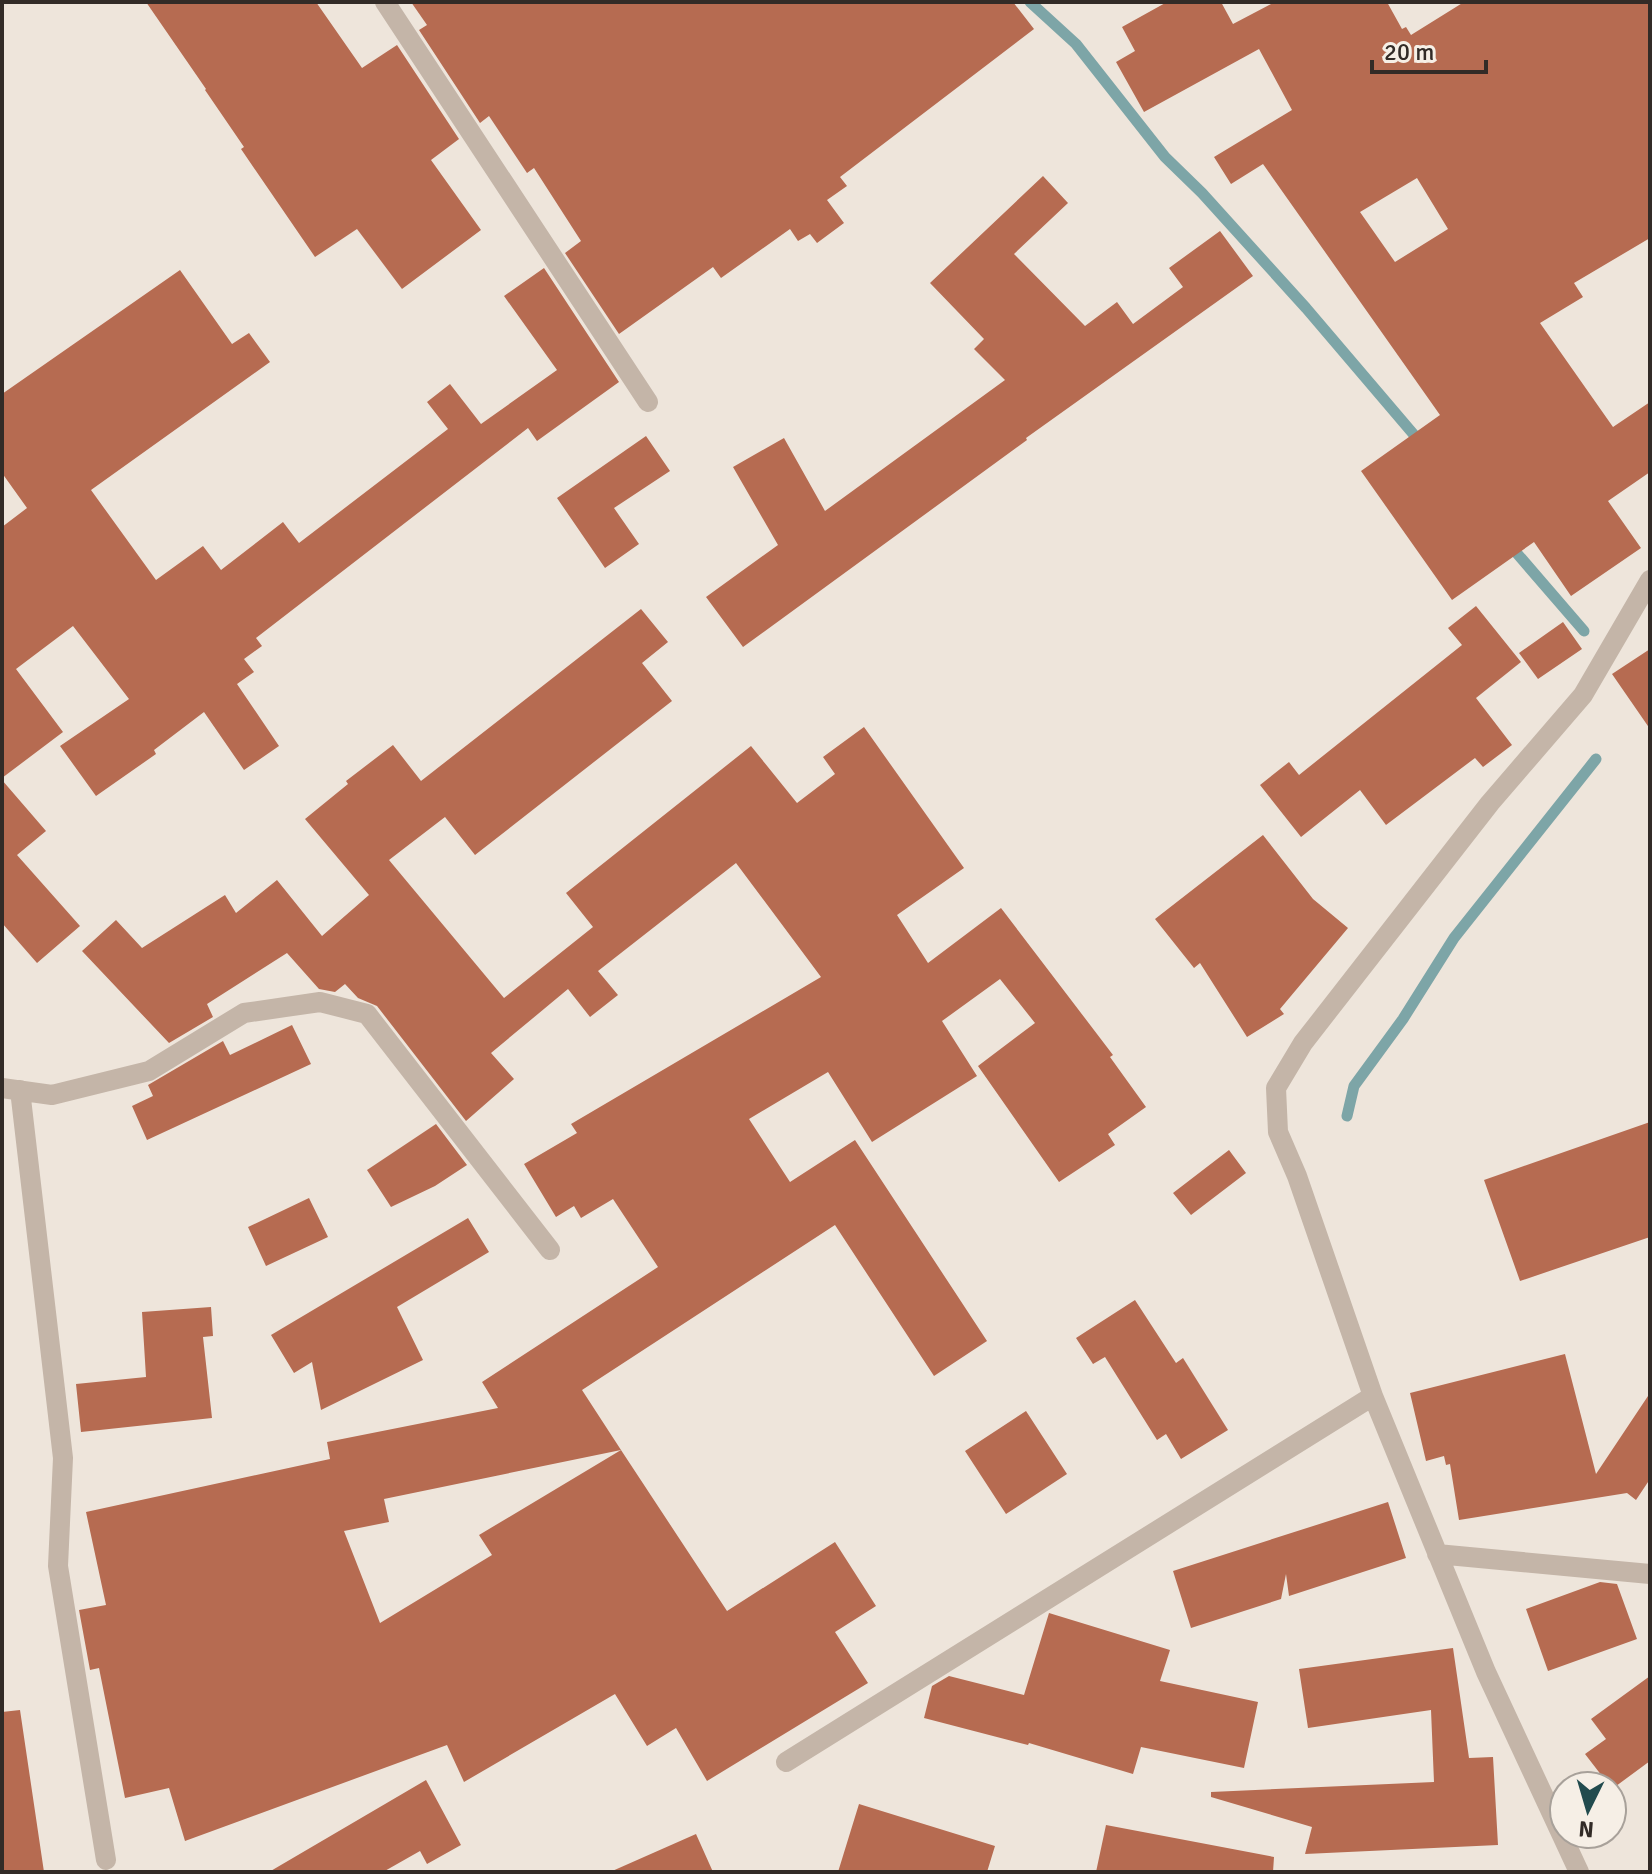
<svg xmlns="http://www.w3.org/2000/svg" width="1652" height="1874" viewBox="0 0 1652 1874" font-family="Signika,sans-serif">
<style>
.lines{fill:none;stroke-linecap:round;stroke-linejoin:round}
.stream{stroke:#7da5a7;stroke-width:11}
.building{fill:#b66b51;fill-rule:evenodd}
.street{stroke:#c4b5a8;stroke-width:20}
</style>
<rect width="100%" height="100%" fill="#eee5db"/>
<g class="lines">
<path class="stream" d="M 1030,2 L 1076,44 L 1165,157 L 1202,193 L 1306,308 L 1421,443
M 1508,543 L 1584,631
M 1347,1116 L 1354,1086 L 1403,1019 L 1454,938 L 1596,759"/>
</g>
<path class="building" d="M 146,2 L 316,2 L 362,68 L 397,45 L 459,139 L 431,160 L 481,230 L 402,289 L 357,229 L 315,257 L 241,149 L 244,147 L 205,90 L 206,89 Z
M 411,2 L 1013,2 L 1034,29 L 840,177 L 847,186 L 827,200 L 844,223 L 817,243 L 810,234 L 798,241 L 790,229 L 721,278 L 713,267 L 619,334 L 565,253 L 581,241 L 534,168 L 527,173 L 489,116 L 480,123 L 419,30 L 427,25 Z
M 1167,2 L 1221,2 L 1233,24 L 1275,2 L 1387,2 L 1402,29 L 1406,27 L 1411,35 L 1464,2 L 1650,2 L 1650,238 L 1574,283 L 1583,297 L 1540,323 L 1613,427 L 1650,402 L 1650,472 L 1608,501 L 1641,548 L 1571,596 L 1534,542 L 1452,600 L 1361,471 L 1440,415 L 1263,164 L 1231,184 L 1214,157 L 1292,110 L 1259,49 L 1144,112 L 1116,62 L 1135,51 L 1122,27 ZM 1417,178 L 1448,229 L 1395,262 L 1360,212 Z
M 1043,176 L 1068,203 L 1014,254 L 1085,326 L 1117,302 L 1133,324 L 1183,287 L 1169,268 L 1220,231 L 1253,276 L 1026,438 L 1027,440 L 743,647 L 706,597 L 778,545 L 733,467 L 784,438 L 825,511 L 1005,380 L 974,349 L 984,339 L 930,283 Z
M 544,268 L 619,382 L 537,441 L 528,428 L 256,638 L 262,646 L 244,659 L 254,672 L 237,684 L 279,746 L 244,770 L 204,712 L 154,750 L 156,754 L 96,796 L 60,746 L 129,699 L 73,626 L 16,669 L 63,732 L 2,778 L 2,527 L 27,508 L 2,473 L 2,394 L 180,270 L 232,344 L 249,333 L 270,362 L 91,490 L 156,580 L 203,546 L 221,570 L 283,522 L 299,543 L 448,429 L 427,402 L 450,384 L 481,424 L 557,370 L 504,296 Z
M 646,436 L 670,471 L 614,508 L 639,544 L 605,568 L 557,498 Z
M 1476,606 L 1521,662 L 1476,698 L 1512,745 L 1483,767 L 1475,758 L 1386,825 L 1360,790 L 1301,837 L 1260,785 L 1289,762 L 1299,775 L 1462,645 L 1448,628 Z
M 641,609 L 668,642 L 642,663 L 672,701 L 475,855 L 445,817 L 389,860 L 504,998 L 593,927 L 566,893 L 751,746 L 797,803 L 835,774 L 823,757 L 864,727 L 964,868 L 897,915 L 928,963 L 1001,908 L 1113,1055 L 1110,1057 L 1146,1107 L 1108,1134 L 1115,1145 L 1059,1182 L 978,1066 L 1035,1023 L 1000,979 L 942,1021 L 977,1076 L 872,1142 L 828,1072 L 749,1119 L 790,1182 L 855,1140 L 987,1341 L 934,1376 L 835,1225 L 582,1390 L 621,1450 L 384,1499 L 389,1522 L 344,1531 L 380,1623 L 492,1555 L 479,1535 L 621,1450 L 727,1611 L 835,1542 L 876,1606 L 835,1632 L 868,1683 L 707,1781 L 676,1728 L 647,1746 L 615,1694 L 464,1782 L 447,1745 L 185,1841 L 169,1788 L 125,1798 L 99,1668 L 90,1670 L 79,1610 L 106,1605 L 86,1512 L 330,1459 L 327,1442 L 498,1408 L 482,1382 L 658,1267 L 613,1199 L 581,1218 L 574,1206 L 556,1217 L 524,1164 L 577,1133 L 571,1124 L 821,977 L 736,863 L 598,971 L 618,995 L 590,1017 L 568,989 L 491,1053 L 514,1079 L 466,1121 L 377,1006 L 358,998 L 345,984 L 335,992 L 319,989 L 287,953 L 207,1004 L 213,1017 L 169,1043 L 82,951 L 116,920 L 142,948 L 225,895 L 236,913 L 277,880 L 322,936 L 369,895 L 305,819 L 348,784 L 346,781 L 393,745 L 421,781 Z
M 1563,622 L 1582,649 L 1538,679 L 1519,653 Z
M 1650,649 L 1650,729 L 1612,674 Z
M 2,780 L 46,831 L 17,855 L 80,926 L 37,963 L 2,923 Z
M 1263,835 L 1313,899 L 1348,928 L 1280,1009 L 1284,1014 L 1247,1037 L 1200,963 L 1194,968 L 1155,919 Z
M 292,1025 L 311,1064 L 147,1140 L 132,1106 L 153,1096 L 148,1085 L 223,1041 L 230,1055 Z
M 1650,1122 L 1650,1237 L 1520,1281 L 1484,1180 Z
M 436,1124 L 467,1165 L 435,1186 L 391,1207 L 367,1170 Z
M 1229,1150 L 1246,1173 L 1191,1215 L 1173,1193 Z
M 309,1198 L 328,1237 L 266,1266 L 248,1227 Z
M 468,1218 L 489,1252 L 397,1307 L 423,1360 L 321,1410 L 312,1362 L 294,1373 L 271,1335 Z
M 1135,1300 L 1176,1363 L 1183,1358 L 1228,1430 L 1181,1459 L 1166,1434 L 1157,1440 L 1105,1357 L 1093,1364 L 1076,1338 Z
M 211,1307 L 213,1336 L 203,1337 L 212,1418 L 81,1432 L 76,1384 L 146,1377 L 142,1312 Z
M 1565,1354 L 1596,1474 L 1650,1393 L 1650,1479 L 1636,1500 L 1627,1493 L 1459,1520 L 1450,1464 L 1446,1465 L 1444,1456 L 1426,1461 L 1410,1393 Z
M 1026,1411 L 1067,1474 L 1006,1514 L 965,1451 Z
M 1388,1502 L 1406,1558 L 1289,1596 L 1286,1574 L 1281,1599 L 1191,1628 L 1173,1571 Z
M 1600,1582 L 1617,1584 L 1637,1639 L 1548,1671 L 1526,1609 Z
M 1049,1613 L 1170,1650 L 1160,1681 L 1258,1702 L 1244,1768 L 1141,1747 L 1133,1774 L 1029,1743 L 1028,1745 L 924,1718 L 932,1686 L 949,1676 L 1024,1695 Z
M 1453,1648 L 1469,1758 L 1493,1757 L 1498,1845 L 1305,1854 L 1312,1827 L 1211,1797 L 1211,1792 L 1434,1782 L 1431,1710 L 1308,1728 L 1299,1669 Z
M 1650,1676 L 1650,1761 L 1612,1789 L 1585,1754 L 1606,1739 L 1591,1719 Z
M 20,1710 L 44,1872 L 2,1872 L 2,1712 Z
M 426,1780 L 461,1845 L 427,1864 L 420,1851 L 383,1872 L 269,1872 Z
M 859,1804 L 995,1846 L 987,1872 L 838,1872 Z
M 1106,1825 L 1274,1857 L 1273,1872 L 1096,1872 Z
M 696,1834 L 713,1872 L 610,1872 Z"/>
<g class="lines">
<path class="street" d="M 385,2 L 648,402
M 2,1088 L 52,1095 L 149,1071 L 244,1013 L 320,1002 L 367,1014 L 550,1250
M 20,1090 L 63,1458 L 58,1566 L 106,1860
M 1437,1554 L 1650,1574
M 786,1762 L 1373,1396
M 1579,1872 L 1486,1672 L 1373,1396 L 1297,1176 L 1278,1132 L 1276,1088 L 1303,1043 L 1490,803 L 1583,695 L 1650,580"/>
</g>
<rect width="1652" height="1874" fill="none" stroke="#322b27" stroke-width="8"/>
<g transform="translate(1588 1810) rotate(185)"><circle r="38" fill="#f6efe6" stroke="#a8a19a" stroke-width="2"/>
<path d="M0-6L14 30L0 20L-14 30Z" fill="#224b4e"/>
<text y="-12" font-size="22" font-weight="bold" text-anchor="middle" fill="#322b27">N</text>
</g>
<path d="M1372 60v12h114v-12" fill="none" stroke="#322b27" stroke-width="4"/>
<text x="1384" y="60" font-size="24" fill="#322b27" stroke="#f6efe6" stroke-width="6" paint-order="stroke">20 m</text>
</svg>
